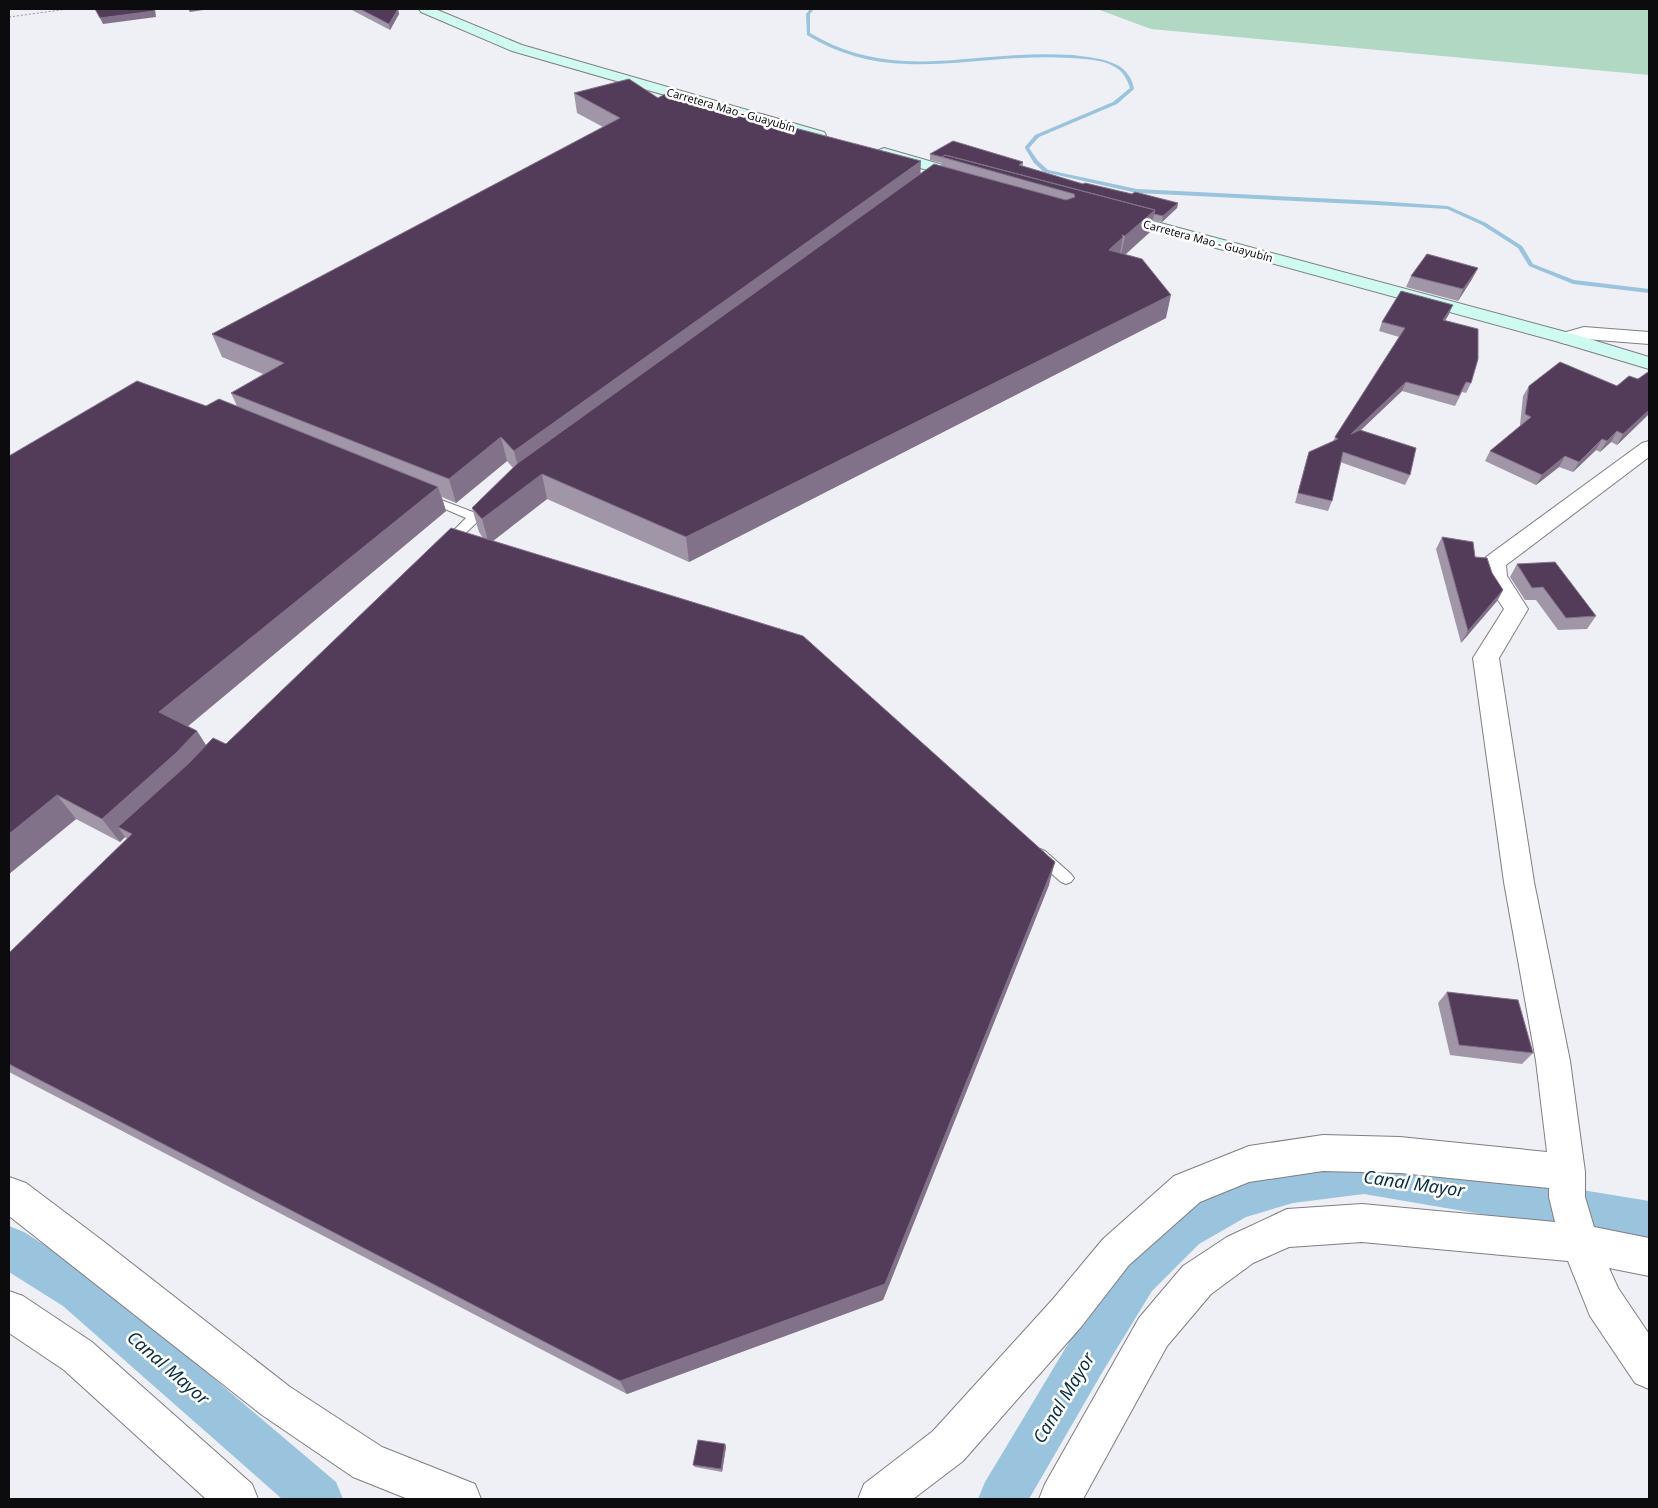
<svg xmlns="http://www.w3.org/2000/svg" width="1658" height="1508" viewBox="0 0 1658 1508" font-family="'Noto Sans',sans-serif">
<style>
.green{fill:#b0d8c2}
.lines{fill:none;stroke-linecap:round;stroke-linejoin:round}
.stream{fill:#9ac3dd;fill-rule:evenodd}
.canal{fill:#9ac3dd;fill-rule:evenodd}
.lane-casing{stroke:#7f7e85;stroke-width:2}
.street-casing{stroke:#7f7e85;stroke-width:2}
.secondary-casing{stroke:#7f7e85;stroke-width:2}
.path{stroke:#96959b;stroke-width:1;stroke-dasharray:2 2;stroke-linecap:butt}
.lane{fill:#fff;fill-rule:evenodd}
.street{fill:#fff;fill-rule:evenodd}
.secondary{fill:#cefaf0;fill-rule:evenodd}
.wall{fill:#a196a8;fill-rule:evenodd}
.shaded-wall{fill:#827289}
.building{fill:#533c5a;stroke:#827289}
.labels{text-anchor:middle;stroke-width:5;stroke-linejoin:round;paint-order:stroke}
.far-street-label{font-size:11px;fill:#0c0b0e;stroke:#fff}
.near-water-label{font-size:18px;font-style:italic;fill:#0a2f41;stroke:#fff}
</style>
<rect width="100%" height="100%" fill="#efeff6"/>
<path class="green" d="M 1097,9 L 1649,9 L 1649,75 L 1151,29 Z"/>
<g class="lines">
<path class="stream" d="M 810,9 L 814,9 L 810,14 L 810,33 C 840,51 870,59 904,61 C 937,63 971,58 1004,56 C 1027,54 1050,54 1073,55 C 1087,57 1104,58 1117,65 C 1126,69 1133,80 1134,89 L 1117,104 L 1039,137 L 1029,148 L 1038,161 L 1048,170 L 1137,189 L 1377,201 L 1448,206 L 1486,223 L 1522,246 L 1533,264 L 1574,280 L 1649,289 L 1649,293 L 1573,284 L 1529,266 L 1518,248 L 1482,225 L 1447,209 L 1377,205 L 1137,193 L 1044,172 L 1034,163 L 1025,148 L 1025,147 L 1035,135 L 1113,102 L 1130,88 C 1127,79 1123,71 1115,67 C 1102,59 1085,59 1070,58 C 1016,54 962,66 907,64 C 871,63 838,54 807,35 L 806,14 Z"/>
<path class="canal" d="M 1364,1154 L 1649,1201 L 1649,1243 L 1364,1194 L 1293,1203 L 1246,1217 L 1199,1244 L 1152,1291 L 1103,1371 L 1029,1499 L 978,1499 L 985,1482 L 1071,1339 L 1122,1261 L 1169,1214 L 1237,1178 L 1293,1161 Z
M 9,1226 L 24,1232 L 93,1276 L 336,1482 L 343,1499 L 282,1499 L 63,1306 L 9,1272 Z"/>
<g class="lane-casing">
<path id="lane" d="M 428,495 L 473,512 L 488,503 L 494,506 L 451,547 L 447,548 L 441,544 L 443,541 L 466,518 L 424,500 L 422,498 L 424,496 Z
M 1040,849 L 1045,851 L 1071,874 L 1074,878 L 1071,882 L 1066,884 L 1061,882 L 1035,859 L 1033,855 L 1035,851 Z"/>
</g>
<g class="street-casing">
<path id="street" d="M 1584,327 L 1649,332 L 1649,344 L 1585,339 L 1566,344 L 1559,342 L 1557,338 L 1559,334 Z
M 1649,441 L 1649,457 L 1506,565 L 1507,576 L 1528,609 L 1499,658 L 1534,882 L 1570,1061 L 1585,1172 L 1585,1197 L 1594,1227 L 1649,1238 L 1649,1276 L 1609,1268 L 1618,1288 L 1649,1334 L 1649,1389 L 1635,1383 L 1590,1316 L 1568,1261 L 1362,1242 L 1289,1247 L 1253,1263 L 1211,1294 L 1167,1346 L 1083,1499 L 1039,1499 L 1045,1484 L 1139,1318 L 1183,1266 L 1227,1237 L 1287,1209 L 1362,1204 L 1555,1222 L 1549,1197 L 1549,1188 L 1400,1173 L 1323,1171 L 1249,1182 L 1200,1202 L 1129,1265 L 1081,1327 L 963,1461 L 913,1499 L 858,1499 L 864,1484 L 933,1431 L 1053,1299 L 1103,1239 L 1174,1176 L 1249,1146 L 1323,1135 L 1400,1137 L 1547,1152 L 1536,1061 L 1504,882 L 1473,658 L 1504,609 C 1495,594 1475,574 1486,557 L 1642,443 Z
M 9,1177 L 26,1183 L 103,1241 L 290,1387 L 382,1447 L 475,1484 L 481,1499 L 408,1499 L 353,1477 L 262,1415 L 9,1216 Z
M 9,1291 L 23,1296 L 92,1342 L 252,1484 L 258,1499 L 206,1499 L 64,1370 L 9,1333 Z"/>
</g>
<g class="secondary-casing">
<path id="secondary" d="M 419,9 L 435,9 L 522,45 L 824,132 L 826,135 L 824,138 L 814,138 L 512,51 L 421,12 Z
M 884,148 L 971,173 L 973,176 L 971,179 L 965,181 L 879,156 L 876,153 L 879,150 Z
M 1116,211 L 1573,334 L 1649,357 L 1649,369 L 1559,342 L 1110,219 L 1108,216 L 1110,213 Z"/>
</g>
<path class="path" d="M 9,17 L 68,9"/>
<use href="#lane" class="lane"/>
<use href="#street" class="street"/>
<use href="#secondary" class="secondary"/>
</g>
<path class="wall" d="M 350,9 L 398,9 L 399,14 L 390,30 Z
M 574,93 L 658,98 L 920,173 L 941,166 L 942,163 L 930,160 L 930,154 L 1023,162 L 1023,166 L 1083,184 L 1178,203 L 1177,208 L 1162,222 L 1153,220 L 1150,232 L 1125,255 L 1166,318 L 689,562 L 547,499 L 493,541 L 1049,885 L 883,1300 L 627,1394 L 9,1072 L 9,953 L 127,839 L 125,837 L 120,842 L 76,819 L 9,874 L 9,456 L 206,406 L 237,406 L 231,393 L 263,374 L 222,357 L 212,334 L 603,127 L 577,113 ZM 507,461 L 513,468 L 472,508 L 479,532 L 483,538 L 226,744 L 206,745 L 197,731 L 188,726 L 446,511 L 442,497 L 456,503 Z
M 1478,268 L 1472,279 L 1458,301 L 1406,287 L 1411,276 Z
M 1449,314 L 1445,321 L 1471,383 L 1466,393 L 1462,392 L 1455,406 L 1402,391 L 1361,430 L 1410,475 L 1405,485 L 1340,462 L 1332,501 L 1328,511 L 1295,503 L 1306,462 L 1309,452 L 1333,442 L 1335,437 L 1399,337 L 1379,331 L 1382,322 Z
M 1649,372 L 1649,414 L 1617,445 L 1611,442 L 1600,452 L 1596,450 L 1573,472 L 1559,467 L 1536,485 L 1485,461 L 1490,451 L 1521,425 L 1520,425 L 1523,396 L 1529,386 L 1617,386 L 1638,379 Z
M 1442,537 L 1475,557 L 1492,573 L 1503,590 L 1497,601 L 1461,643 L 1436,549 Z
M 1517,564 L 1596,616 L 1587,629 L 1558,630 L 1536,600 L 1525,600 L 1510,577 Z
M 1447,992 L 1533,1053 L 1522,1064 L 1450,1055 L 1438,1003 Z
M 725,1444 L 726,1447 L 722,1472 L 695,1467 L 693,1465 Z"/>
<path class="shaded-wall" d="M 155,9 L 156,17 L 103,24 L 100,18 Z
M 188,9 L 210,9 L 190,12 Z
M 398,9 L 399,14 L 390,30 L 389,24 Z
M 921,161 L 920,182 L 520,475 L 514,451 Z
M 1178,203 L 1177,208 L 1162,222 L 1163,216 Z
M 1155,210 L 1150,232 L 1120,259 L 1125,236 Z
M 1123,237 L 1119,260 L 1109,250 Z
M 1478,268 L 1472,279 L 1458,301 L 1463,289 Z
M 1171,295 L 1166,318 L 689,562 L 686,537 Z
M 1453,305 L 1449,314 L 1439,330 L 1443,320 Z
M 1406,382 L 1402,391 L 1347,443 L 1351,434 Z
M 1649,410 L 1649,414 L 1617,445 L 1623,434 Z
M 1617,431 L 1611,442 L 1600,452 L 1607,441 Z
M 501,437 L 507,461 L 456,503 L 449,479 Z
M 1602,439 L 1596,450 L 1573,472 L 1579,462 Z
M 1565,456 L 1559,467 L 1536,485 L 1542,475 Z
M 542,474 L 547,499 L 489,544 L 482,519 Z
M 438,487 L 446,511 L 175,737 L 159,712 Z
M 1503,590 L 1497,601 L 1461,643 L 1468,631 Z
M 197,731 L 212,755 L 118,827 L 125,837 L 120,842 L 102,819 Z
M 57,795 L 76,819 L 9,874 L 9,834 Z
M 1055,862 L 1049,885 L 883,1300 L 627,1394 L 620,1381 Z
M 725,1444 L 726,1447 L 722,1472 L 721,1469 Z"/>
<path class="building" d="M 95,9 L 154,9 L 154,11 L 100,18 Z
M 360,9 L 398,9 L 389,24 Z
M 629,79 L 658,98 L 665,94 L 921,161 L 514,451 L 501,437 L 449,479 L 231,393 L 284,363 L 212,334 L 620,118 L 574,93 Z
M 953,141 L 1023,162 L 1019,165 L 1083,184 L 1085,183 L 1132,194 L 1135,192 L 1178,203 L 1163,216 L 1154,214 L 1155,210 L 945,155 L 942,157 L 930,154 Z
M 945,155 L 1155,210 L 1125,236 L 1122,235 L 1123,237 L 1109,250 L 1142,259 L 1171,295 L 686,537 L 542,474 L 482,519 L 472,508 L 518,463 L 934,164 L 1066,200 L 1075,197 L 1074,194 L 942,157 Z
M 1427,254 L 1478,268 L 1463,289 L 1411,276 Z
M 1401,291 L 1453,305 L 1443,320 L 1478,329 L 1478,359 L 1471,383 L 1466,382 L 1459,396 L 1406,382 L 1351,434 L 1360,430 L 1416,448 L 1410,475 L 1343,452 L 1332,501 L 1298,493 L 1309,452 L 1338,439 L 1335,437 L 1405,328 L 1382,322 Z
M 1560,362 L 1617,386 L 1629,376 L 1638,379 L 1648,372 L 1649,372 L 1649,410 L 1623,434 L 1617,431 L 1607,441 L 1602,439 L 1579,462 L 1565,456 L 1542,475 L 1490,451 L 1531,417 L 1525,414 L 1529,386 Z
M 137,381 L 206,406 L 219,399 L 438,487 L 159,712 L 197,731 L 176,753 L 102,819 L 57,795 L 9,834 L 9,456 Z
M 451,528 L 803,636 L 1055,862 L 885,1284 L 620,1381 L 9,1064 L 9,953 L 132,834 L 118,827 L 189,763 L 213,738 L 226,744 Z
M 1442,537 L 1473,542 L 1475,557 L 1487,558 L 1492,573 L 1503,590 L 1468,631 Z
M 1555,562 L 1596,616 L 1566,618 L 1543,587 L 1532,588 L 1517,564 Z
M 1447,992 L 1518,1000 L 1533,1053 L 1459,1045 Z
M 698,1440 L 725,1444 L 721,1469 L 693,1465 Z"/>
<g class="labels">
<g class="far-street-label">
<text transform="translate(731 110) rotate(16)" y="4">Carretera Mao - Guayubín</text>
<text transform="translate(1208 241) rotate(15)" y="4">Carretera Mao - Guayubín</text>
</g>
<g class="near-water-label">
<text transform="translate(1414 1184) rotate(8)" y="6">Canal Mayor</text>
<text transform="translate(168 1368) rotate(41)" y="6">Canal Mayor</text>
<text transform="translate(1064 1398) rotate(-59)" y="6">Canal Mayor</text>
</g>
</g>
<rect width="1658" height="1508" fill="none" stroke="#0c0b0e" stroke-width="20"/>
</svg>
